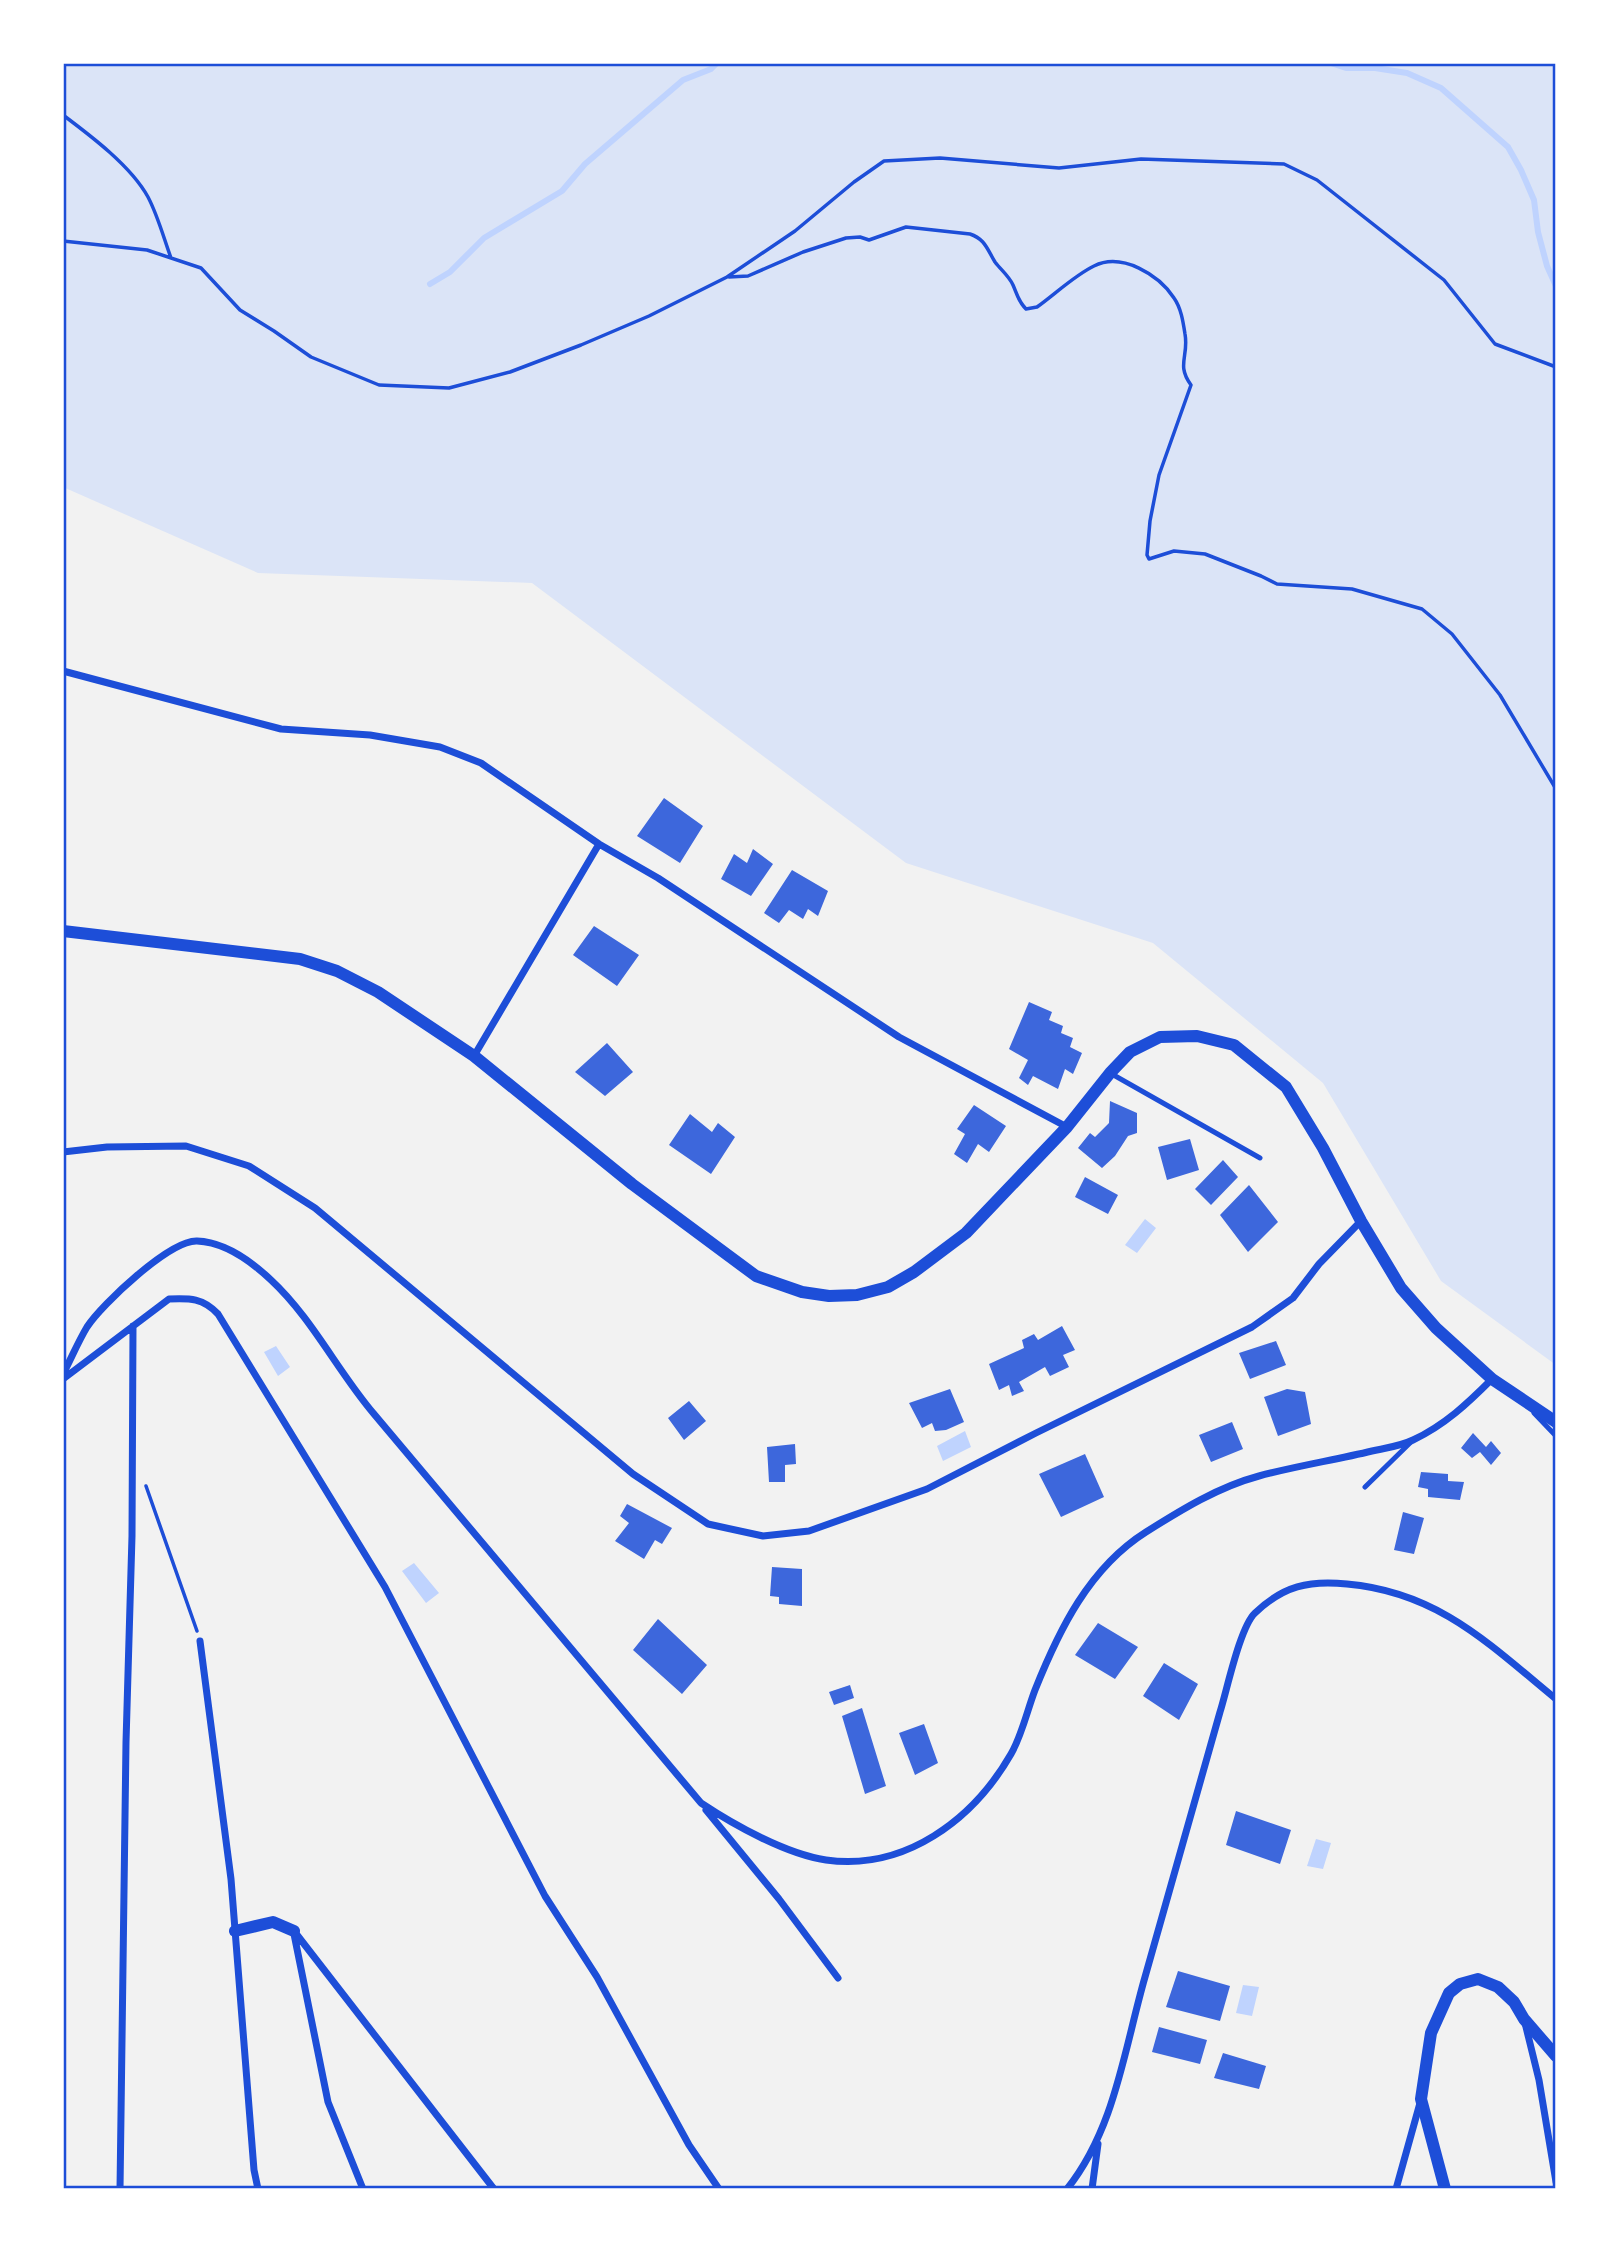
<svg xmlns="http://www.w3.org/2000/svg" width="1619" height="2252" viewBox="0 0 1619 2252" font-family="Arial,sans-serif">
<style>
.green{fill:#dbe4f7}
.water{fill:#bfd3fe}
.lines{fill:none;stroke-linecap:round;stroke-linejoin:round}
.stream{stroke:#bfd3fe;stroke-width:6}
.building{fill:#3d67dc}
.path{stroke:#1d4ed8;stroke-width:3.5}
.service{stroke:#1d4ed8;stroke-width:5}
.minor{stroke:#1d4ed8;stroke-width:7}
.tertiary{stroke:#1d4ed8;stroke-width:12}
.neatline{fill:none;stroke:#1d4ed8;stroke-width:2.5}
</style>
<rect width="100%" height="100%" fill="#f2f2f2"/>
<path class="green" d="M 63,63 L 1556,63 L 1556,1365 L 1441,1281 L 1323,1083 L 1153,943 L 906,863 L 532,583 L 258,573 L 63,487 Z"/>
<path class="water" d="M 1145,1219 L 1156,1228 L 1137,1253 L 1125,1245 Z
M 276,1346 L 290,1367 L 278,1376 L 264,1352 Z
M 965,1431 L 971,1447 L 943,1461 L 937,1446 Z
M 414,1563 L 439,1593 L 426,1603 L 402,1571 Z
M 1316,1839 L 1331,1843 L 1323,1869 L 1307,1866 Z
M 1243,1985 L 1259,1987 L 1252,2016 L 1236,2013 Z"/>
<g class="lines">
<path class="stream" d="M 1331,63 L 1346,68 L 1375,68 L 1407,73 L 1441,88 L 1508,147 L 1521,170 L 1534,200 L 1538,232 L 1547,266 L 1556,286
M 430,284 L 450,272 L 484,238 L 562,191 L 585,164 L 683,80 L 711,69 L 717,63"/>
</g>
<path class="building" d="M 664,798 L 703,826 L 680,863 L 637,836 Z
M 753,849 L 773,864 L 751,896 L 721,879 L 734,854 L 747,863 Z
M 792,870 L 828,891 L 818,916 L 808,909 L 803,919 L 789,910 L 779,923 L 764,913 Z
M 594,926 L 639,955 L 617,986 L 573,955 Z
M 1029,1002 L 1052,1012 L 1049,1020 L 1063,1026 L 1061,1033 L 1073,1038 L 1070,1047 L 1082,1053 L 1073,1074 L 1065,1069 L 1058,1089 L 1033,1076 L 1028,1085 L 1019,1078 L 1028,1060 L 1009,1049 Z
M 607,1043 L 633,1072 L 605,1096 L 575,1072 Z
M 1110,1101 L 1137,1113 L 1137,1133 L 1128,1136 L 1115,1156 L 1102,1168 L 1078,1148 L 1090,1133 L 1095,1137 L 1109,1123 Z
M 974,1105 L 1006,1126 L 989,1152 L 978,1144 L 967,1163 L 954,1154 L 965,1134 L 957,1129 Z
M 690,1114 L 712,1132 L 718,1123 L 735,1137 L 711,1174 L 669,1145 Z
M 1190,1139 L 1199,1170 L 1167,1180 L 1158,1147 Z
M 1223,1160 L 1238,1177 L 1211,1205 L 1195,1189 Z
M 1085,1177 L 1118,1195 L 1108,1214 L 1075,1197 Z
M 1249,1185 L 1278,1222 L 1248,1252 L 1220,1215 Z
M 1062,1326 L 1075,1350 L 1063,1355 L 1069,1367 L 1050,1376 L 1045,1367 L 1019,1382 L 1024,1391 L 1012,1396 L 1009,1385 L 999,1390 L 989,1364 L 1024,1348 L 1022,1340 L 1034,1334 L 1038,1340 Z
M 1276,1341 L 1286,1365 L 1250,1379 L 1239,1353 Z
M 950,1389 L 964,1422 L 946,1430 L 935,1431 L 932,1423 L 922,1428 L 909,1403 Z
M 1287,1389 L 1305,1392 L 1311,1424 L 1278,1436 L 1264,1397 Z
M 689,1401 L 706,1421 L 684,1440 L 668,1418 Z
M 1232,1422 L 1243,1449 L 1211,1462 L 1199,1435 Z
M 1473,1433 L 1486,1447 L 1491,1441 L 1501,1453 L 1491,1465 L 1480,1452 L 1472,1458 L 1461,1448 Z
M 795,1444 L 796,1464 L 785,1465 L 785,1482 L 769,1482 L 767,1447 Z
M 1085,1454 L 1104,1497 L 1061,1517 L 1039,1474 Z
M 1421,1472 L 1448,1474 L 1448,1481 L 1464,1482 L 1460,1500 L 1428,1497 L 1428,1489 L 1418,1487 Z
M 627,1504 L 672,1528 L 662,1544 L 655,1540 L 644,1559 L 615,1541 L 629,1523 L 620,1516 Z
M 1403,1512 L 1424,1518 L 1414,1554 L 1394,1550 Z
M 772,1567 L 802,1569 L 802,1606 L 779,1604 L 779,1597 L 770,1596 Z
M 658,1619 L 707,1665 L 682,1694 L 633,1650 Z
M 1098,1623 L 1138,1647 L 1115,1679 L 1075,1655 Z
M 1164,1663 L 1198,1684 L 1179,1720 L 1143,1696 Z
M 850,1685 L 854,1698 L 834,1705 L 829,1692 Z
M 862,1708 L 886,1786 L 865,1794 L 842,1716 Z
M 924,1724 L 938,1763 L 915,1775 L 899,1733 Z
M 1236,1811 L 1291,1830 L 1280,1864 L 1226,1845 Z
M 1178,1971 L 1230,1986 L 1220,2021 L 1166,2007 Z
M 1159,2027 L 1207,2040 L 1200,2064 L 1152,2052 Z
M 1223,2053 L 1266,2066 L 1259,2089 L 1214,2078 Z"/>
<g class="lines">
<path class="path" d="M 63,115 C 91,136 131,166 148,197 C 158,216 164,239 171,258
M 63,241 L 147,250 L 201,268 L 240,310 L 274,331 L 311,357 L 379,385 L 449,388 L 510,372 L 581,345 L 649,316 L 727,277 L 795,231 L 854,182 L 884,161 L 940,158 L 1059,168 L 1141,159 L 1284,164 L 1317,180 L 1444,280 L 1495,344 L 1556,367
M 729,277 L 748,276 L 803,252 L 846,238 L 860,237 L 869,240 L 906,227 L 970,234 C 985,239 987,249 995,262 C 1001,270 1009,276 1013,285 C 1017,294 1018,301 1026,309 L 1037,307 C 1054,295 1075,275 1094,266 C 1122,252 1159,275 1174,298 C 1181,308 1183,321 1185,334 C 1189,356 1176,365 1191,385 L 1159,475 L 1150,521 L 1147,555 L 1149,559 L 1174,551 L 1205,554 L 1261,576 L 1277,584 L 1352,589 L 1422,609 L 1452,634 L 1500,695 L 1556,789
M 146,1486 L 197,1631"/>
<path class="service" d="M 1110,1073 L 1260,1158
M 1534,1413 L 1556,1436
M 1365,1487 L 1411,1442"/>
<path class="minor" d="M 63,671 L 281,729 L 370,735 L 440,747 L 481,763 L 599,844 L 658,878 L 899,1037 L 1067,1127
M 474,1056 L 599,844
M 63,1152 L 107,1147 L 186,1146 L 249,1166 L 315,1208 L 633,1474 L 708,1524 L 763,1536 L 809,1531 L 927,1489 L 1036,1433 L 1252,1327 L 1293,1298 L 1319,1264 L 1361,1221
M 63,1374 C 71,1359 78,1342 87,1327 C 102,1304 170,1240 197,1241 C 225,1242 252,1262 271,1280 C 312,1318 338,1372 374,1414 C 483,1544 592,1674 701,1803 C 734,1825 786,1854 826,1860 C 905,1871 973,1820 1011,1754 C 1022,1735 1027,1711 1035,1690 C 1059,1630 1089,1568 1146,1532 C 1181,1510 1218,1487 1259,1476 C 1296,1466 1335,1460 1372,1451 C 1386,1448 1401,1446 1413,1440 C 1445,1425 1468,1403 1492,1379
M 63,1379 L 169,1299 C 190,1298 203,1298 218,1314 L 385,1587 L 545,1896 L 597,1977 L 689,2145 L 719,2189
M 200,1641 L 231,1879 L 254,2170 L 258,2189
M 706,1810 L 779,1899 L 838,1978
M 294,1931 L 494,2189
M 294,1934 L 328,2102 L 363,2189
M 1525,2023 L 1539,2080 L 1556,2182
M 120,2189 L 126,1742 L 132,1536 L 133,1326
M 1067,2189 C 1115,2129 1124,2050 1145,1977 C 1170,1889 1195,1800 1220,1712 C 1227,1690 1240,1627 1255,1613 C 1283,1586 1309,1580 1347,1584 C 1438,1592 1489,1644 1556,1699
M 1092,2189 L 1098,2144
M 1396,2189 L 1420,2103"/>
<path class="tertiary" d="M 63,931 L 300,959 L 337,971 L 378,992 L 474,1056 L 632,1184 L 756,1276 L 802,1292 L 829,1296 L 857,1295 L 888,1287 L 914,1272 L 966,1233 L 1067,1127 L 1110,1073 L 1130,1052 L 1160,1037 L 1197,1036 L 1234,1045 L 1286,1087 L 1323,1148 L 1361,1221 L 1401,1288 L 1436,1328 L 1492,1379 L 1556,1422
M 235,1931 L 273,1922 L 294,1931
M 1445,2189 L 1421,2099 L 1431,2033 L 1449,1993 L 1460,1984 L 1478,1979 L 1498,1987 L 1514,2002 L 1524,2019 L 1556,2056"/>
</g>
<rect width="1619" height="2252" fill="none" stroke="#ffffff" stroke-width="130"/>
<rect x="65" y="65" width="1489" height="2122" class="neatline"/>
</svg>
